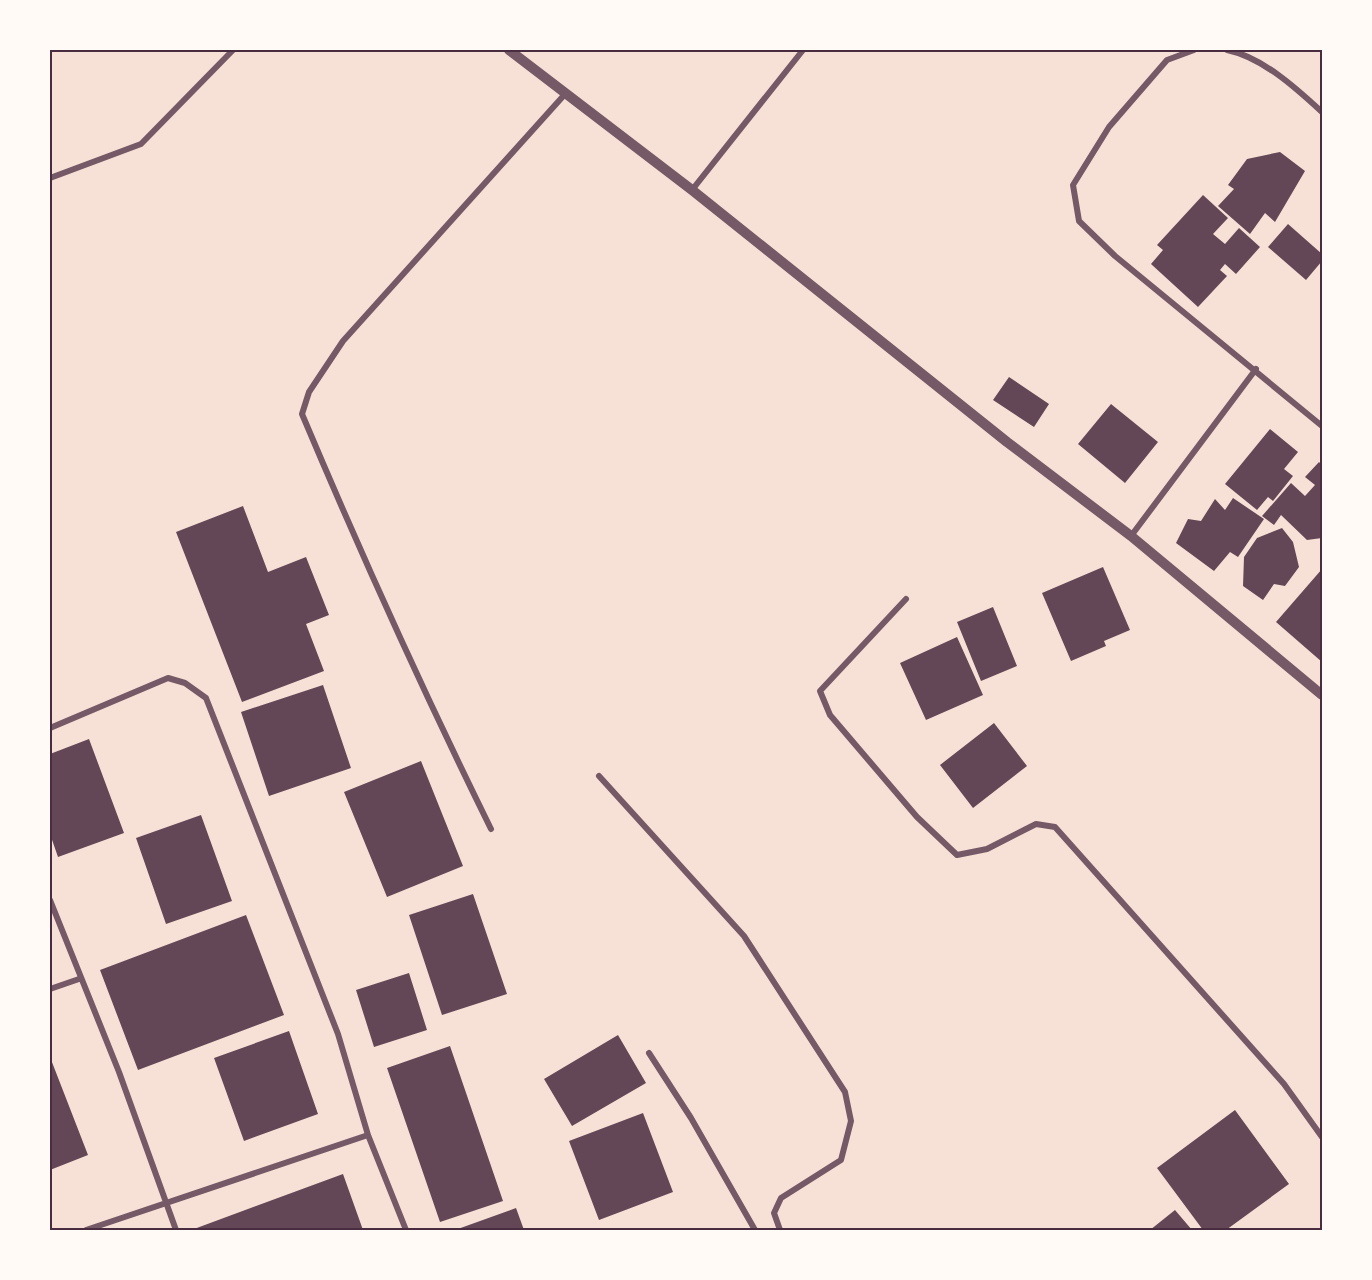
<svg xmlns="http://www.w3.org/2000/svg" width="1372" height="1280" viewBox="0 0 1372 1280" font-family="'Sofia Sans Condensed',sans-serif">
<style>
.building{fill:#644757}
.lines{fill:none;stroke-linecap:round;stroke-linejoin:round}
.minor{stroke:#755966;stroke-width:6}
.tertiary{stroke:#755966;stroke-width:10}
.neatline{fill:none;stroke:#4a2c40;stroke-width:2}
</style>
<rect width="100%" height="100%" fill="#f7e1d7"/>
<path class="building" d="M 1280,152 L 1305,171 L 1275,222 L 1265,213 L 1250,234 L 1218,206 L 1234,189 L 1228,185 L 1247,159 Z
M 1203,195 L 1228,218 L 1213,234 L 1225,244 L 1239,228 L 1260,247 L 1236,274 L 1225,264 L 1220,270 L 1227,276 L 1198,307 L 1151,264 L 1163,250 L 1157,245 Z
M 1288,224 L 1322,254 L 1322,261 L 1306,280 L 1268,247 Z
M 1009,377 L 1049,404 L 1034,427 L 993,400 Z
M 1111,404 L 1158,442 L 1125,483 L 1078,444 Z
M 1270,429 L 1298,452 L 1284,469 L 1293,476 L 1273,501 L 1268,497 L 1257,510 L 1225,484 Z
M 1319,462 L 1322,465 L 1322,538 L 1307,540 L 1281,515 L 1274,525 L 1262,516 L 1291,483 L 1305,496 L 1315,485 L 1305,477 Z
M 1233,498 L 1264,519 L 1238,557 L 1230,552 L 1214,571 L 1176,543 L 1188,519 L 1201,521 L 1215,499 L 1225,510 Z
M 243,506 L 268,572 L 306,557 L 329,615 L 306,624 L 324,671 L 242,702 L 176,532 Z
M 1282,528 L 1293,542 L 1299,567 L 1285,586 L 1274,584 L 1263,600 L 1243,586 L 1244,557 L 1257,538 Z
M 1103,567 L 1130,630 L 1104,641 L 1106,646 L 1071,661 L 1042,593 Z
M 1322,569 L 1322,662 L 1276,622 Z
M 993,607 L 1017,666 L 981,681 L 957,622 Z
M 957,637 L 983,695 L 926,720 L 900,663 Z
M 323,685 L 351,768 L 269,796 L 241,712 Z
M 994,723 L 1027,766 L 973,808 L 940,765 Z
M 89,739 L 124,833 L 58,857 L 50,834 L 50,754 Z
M 421,761 L 463,866 L 387,897 L 344,792 Z
M 201,815 L 232,901 L 166,924 L 136,838 Z
M 473,894 L 507,994 L 442,1015 L 409,915 Z
M 246,915 L 284,1015 L 138,1070 L 100,970 Z
M 409,973 L 427,1030 L 374,1047 L 356,990 Z
M 289,1031 L 318,1114 L 244,1141 L 214,1058 Z
M 618,1035 L 646,1083 L 572,1126 L 544,1079 Z
M 450,1046 L 503,1201 L 440,1222 L 387,1068 Z
M 50,1057 L 88,1155 L 50,1170 Z
M 1235,1110 L 1289,1184 L 1226,1230 L 1203,1230 L 1157,1168 Z
M 643,1113 L 673,1192 L 599,1220 L 569,1141 Z
M 343,1174 L 363,1230 L 194,1230 L 194,1229 Z
M 516,1208 L 524,1230 L 455,1230 Z
M 1175,1210 L 1192,1230 L 1150,1230 Z"/>
<g class="lines">
<path class="minor" d="M 1194,50 L 1167,60 L 1109,127 L 1073,185 L 1079,221 L 1115,256 L 1322,426
M 1227,50 C 1262,57 1296,88 1322,112
M 50,178 L 141,144 L 233,50
M 692,190 L 803,50
M 1131,536 L 1256,369
M 906,599 L 820,691 L 830,715 L 917,817 L 957,855 L 987,849 L 1036,824 L 1055,827 L 1284,1084 L 1322,1137
M 50,728 L 168,678 L 185,683 L 206,698 L 338,1034 L 368,1135 L 406,1230
M 599,776 L 744,936 L 845,1092 L 851,1121 L 841,1160 L 781,1198 L 774,1213 L 780,1230
M 491,829 C 424,693 361,554 302,414 L 309,392 L 343,341 L 566,93
M 50,900 L 119,1072 L 176,1230
M 50,989 L 79,979
M 649,1053 L 691,1118 L 755,1230
M 86,1230 L 368,1135"/>
<path class="tertiary" d="M 509,50 L 692,190 L 1007,442 L 1131,536 L 1322,695"/>
</g>
<rect width="1372" height="1280" fill="none" stroke="#fffaf5" stroke-width="102"/>
<rect x="51" y="51" width="1270" height="1178" class="neatline"/>
</svg>
